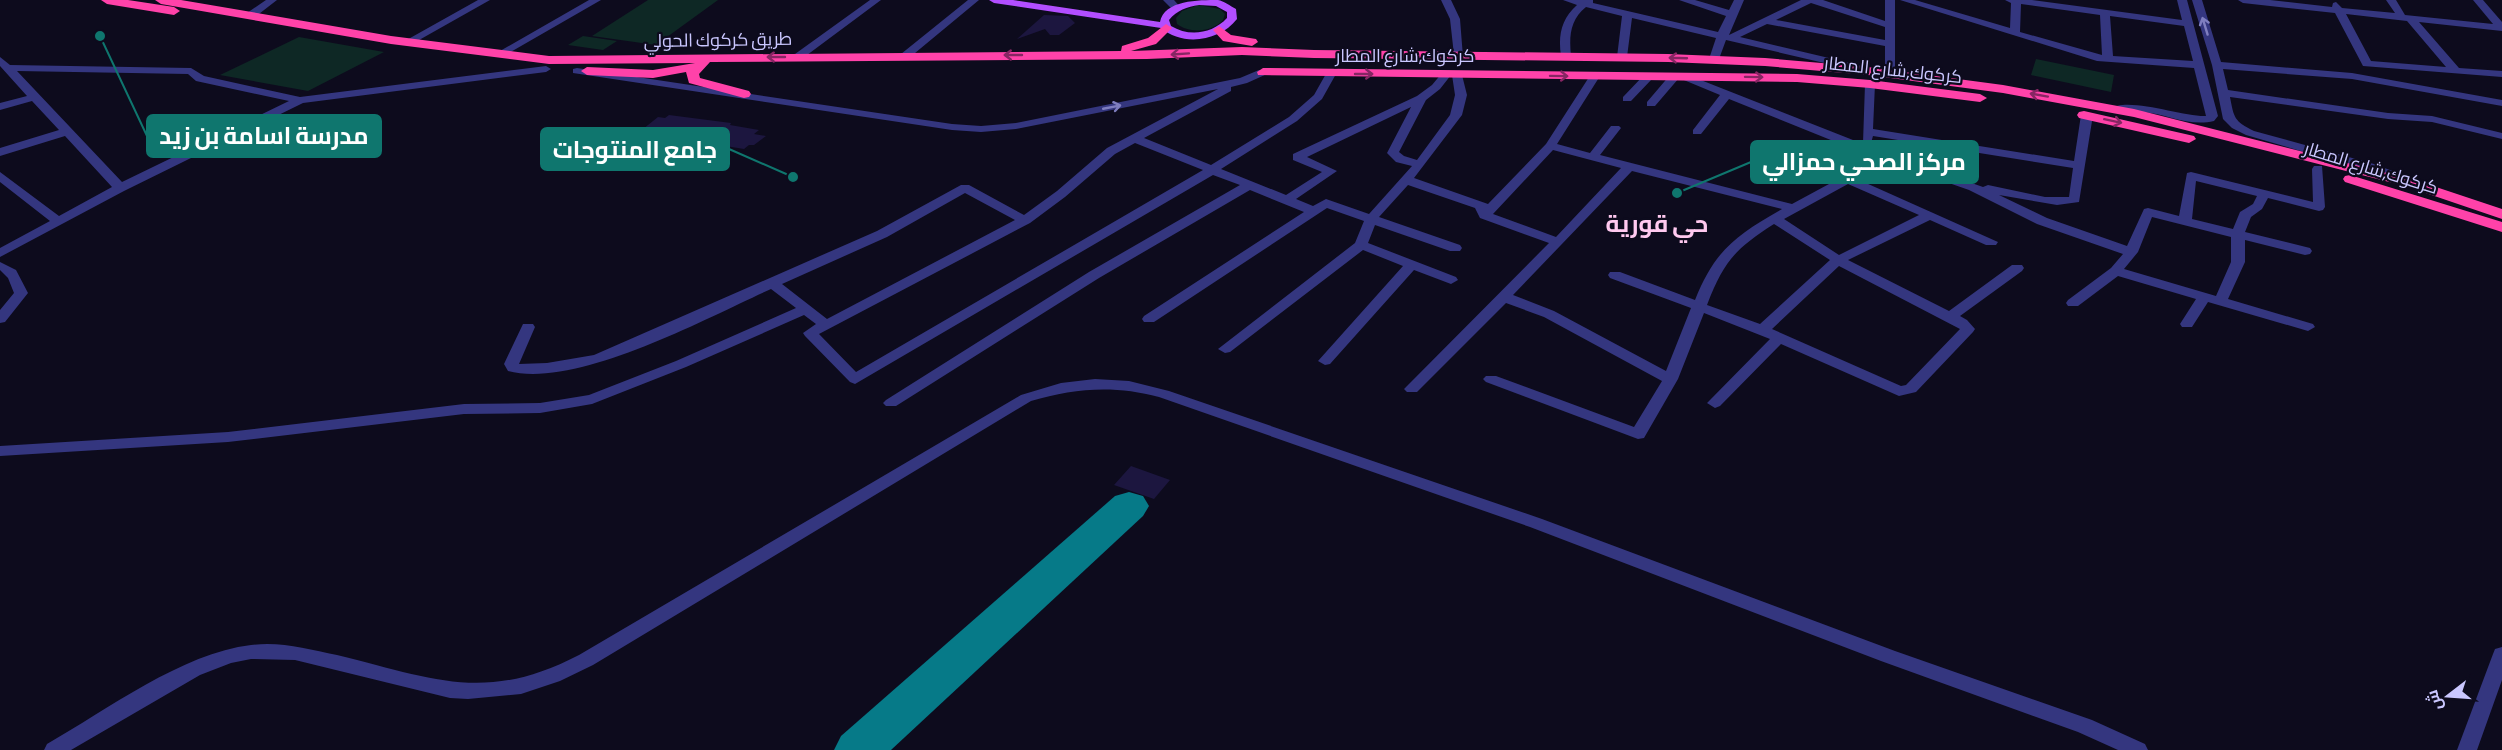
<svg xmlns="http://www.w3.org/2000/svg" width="2502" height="750" viewBox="0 0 2502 750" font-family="'Sofia Sans Condensed',Cairo,sans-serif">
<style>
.green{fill:#0e2825}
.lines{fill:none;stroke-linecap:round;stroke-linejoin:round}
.taxiway{fill:#067a88;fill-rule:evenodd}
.building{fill:#1c163f}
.minor{fill:#34367f;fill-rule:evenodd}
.major{fill:#b24eff;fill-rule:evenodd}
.highway{fill:#ff42a9;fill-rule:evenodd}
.oneway{stroke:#7f7ebf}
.oneway2{stroke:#862663}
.labels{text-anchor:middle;stroke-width:4.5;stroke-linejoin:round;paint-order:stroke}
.far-street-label{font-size:18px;fill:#cac7ff;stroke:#0d0b1d}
.neighbourhood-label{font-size:24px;font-weight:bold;fill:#ffc9ef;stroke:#0d0b1d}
.leader{fill:none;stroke:#0f766e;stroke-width:2}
.callout-dot{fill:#0f766e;stroke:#0d0b1d;stroke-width:2}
.callout{fill:#0f766e;stroke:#0f766e;stroke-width:2}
.callout-label{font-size:24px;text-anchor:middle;font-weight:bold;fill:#fff}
</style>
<rect width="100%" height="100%" fill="#0d0b1d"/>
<path class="green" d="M 648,0 L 718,0 L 656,45 L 592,36 Z
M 1198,5 L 1220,9 L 1225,14 L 1223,20 C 1212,32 1190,34 1177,24 L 1176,18 L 1182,11 Z
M 583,36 L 617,41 L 603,50 L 568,45 Z
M 299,37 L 384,52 L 308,91 L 220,75 Z
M 2036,59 L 2114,75 L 2111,92 L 2031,75 Z"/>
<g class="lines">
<path class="taxiway" d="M 1129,492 L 1143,496 L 1149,506 L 1143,516 L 891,750 L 834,750 L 841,736 L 1115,496 Z"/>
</g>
<path class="building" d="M 1044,15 L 1068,16 L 1075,23 L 1059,35 L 1050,35 L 1045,29 L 1017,39 Z
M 669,115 L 731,123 L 730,125 L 759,130 L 754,134 L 766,136 L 754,145 L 749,145 L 744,149 L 695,141 L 692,144 L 638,133 L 658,117 L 665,118 Z
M 1131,466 L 1170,480 L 1154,499 L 1114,485 Z"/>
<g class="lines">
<path class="minor" d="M 266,0 L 277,0 L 255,17 L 247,17 L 247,13 Z
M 478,0 L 490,0 L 412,44 L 403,42 Z
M 589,0 L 601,0 L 502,57 L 493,55 Z
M 870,0 L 881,0 L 803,58 L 795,58 L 795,54 Z
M 968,0 L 979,0 L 909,58 L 901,58 L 901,54 Z
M 1163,0 L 1174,0 L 1181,8 L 1173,10 Z
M 1441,0 L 1451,0 L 1460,19 L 1463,57 L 1454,55 L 1450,19 Z
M 1563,0 L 1593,0 L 1593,3 L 1718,32 L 1726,16 L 1679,0 L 1695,0 L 1729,10 L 1734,0 L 1744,0 L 1729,35 L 1801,0 L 1823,0 L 1885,21 L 1885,0 L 1895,0 L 1895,73 L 1890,76 L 1885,73 L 1885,46 L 1767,24 L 1740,37 L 1863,66 L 1868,69 L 1863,72 L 1726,40 L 1719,59 L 1714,62 L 1709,59 L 1716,38 L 1632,18 L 1627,57 L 1622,60 L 1617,57 L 1622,16 L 1586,7 C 1570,20 1569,36 1571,56 L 1566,59 L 1561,56 C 1558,36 1561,19 1577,5 ZM 1811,3 L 1885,27 L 1885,40 L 1776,20 Z
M 1900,0 L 1915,0 L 2010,28 L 2011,3 L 2005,0 L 2032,0 L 2182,20 L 2177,0 L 2187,0 L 2218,116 L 2214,121 C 2189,127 2167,114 2143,112 C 2132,112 2118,116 2110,109 C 2127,96 2183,117 2206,116 L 2194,68 L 2097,61 ZM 2021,4 L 2100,15 L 2102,55 L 2020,32 ZM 2110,16 L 2184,26 L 2193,61 L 2113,56 Z
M 2192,0 L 2202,0 L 2221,62 L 2352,73 L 2502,100 L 2502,106 L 2352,79 L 2223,69 L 2228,90 L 2388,113 L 2432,116 L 2502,133 L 2502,139 L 2432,122 L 2388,119 L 2230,97 C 2234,118 2234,121 2254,131 L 2374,164 L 2403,175 L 2403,181 L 2399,182 L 2366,170 L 2246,135 L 2232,128 L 2223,119 L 2212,65 Z
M 2238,0 L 2270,0 L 2332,7 L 2333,3 L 2336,2 L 2342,8 L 2395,13 L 2386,0 L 2396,0 L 2405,15 L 2493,24 L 2473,0 L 2483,0 L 2502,22 L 2502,31 L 2419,22 L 2459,68 L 2502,71 L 2502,77 L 2363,66 L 2335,13 L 2243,3 ZM 2346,14 L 2407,21 L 2446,67 L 2371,61 Z
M 0,57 L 10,65 L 191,68 L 204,76 L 300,97 L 546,66 L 551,69 L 546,72 L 303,103 L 124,191 L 0,257 L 0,248 L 50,221 L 0,182 L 0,172 L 59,216 L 112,187 L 65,136 L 0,156 L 0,148 L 59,130 L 32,101 L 0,110 L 0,103 L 27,96 L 0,66 ZM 17,71 L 188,74 L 196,81 L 289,101 L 122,182 Z
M 577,68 L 952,124 L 981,126 L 1016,123 L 1240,78 L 1259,70 L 1267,70 L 1267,74 L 1247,83 L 1231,87 L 1231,91 L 1144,138 L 1211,165 L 1289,117 L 1314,95 L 1327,72 L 1335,72 L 1336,74 L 1322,99 L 1297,121 L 1221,169 L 1286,195 L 1322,172 L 1293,160 L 1293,154 L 1417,96 L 1432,85 L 1442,73 L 1450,73 L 1451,75 L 1440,89 L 1426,100 L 1399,152 L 1404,156 L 1417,160 L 1450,115 L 1455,95 L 1452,75 L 1457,72 L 1462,75 L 1467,95 L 1462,115 L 1414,178 L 1488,204 L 1546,144 L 1591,74 L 1595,73 L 1600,76 L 1557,144 L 1590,153 L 1611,126 L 1619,126 L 1621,128 L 1600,155 L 1792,204 L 1829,184 L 1771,159 L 1771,153 L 1779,153 L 1838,179 L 1873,157 L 1729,99 L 1701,134 L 1693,134 L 1693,130 L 1720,95 L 1679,78 L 1655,106 L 1647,106 L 1647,102 L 1670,75 L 1688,75 L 1886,153 L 1983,187 L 1988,185 L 2045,197 L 2069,197 L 2073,168 L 1873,136 L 1871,143 L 1863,143 L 1865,84 L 1870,81 L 1875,84 L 1873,129 L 2074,161 L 2081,115 L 2087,112 L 2093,115 L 2079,202 L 2057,205 L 1999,195 L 2047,218 L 2127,246 L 2144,209 L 2148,208 L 2179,216 L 2187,173 L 2191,172 L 2313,202 L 2312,169 L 2314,166 L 2322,166 L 2325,207 L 2323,210 L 2319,211 L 2268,198 L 2262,209 L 2251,217 L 2245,232 L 2310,248 L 2312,251 L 2310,254 L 2305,255 L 2245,240 L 2245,262 L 2228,299 L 2313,324 L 2315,327 L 2308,331 L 2208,302 L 2192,327 L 2182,327 L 2180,324 L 2196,299 L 2118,276 L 2078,306 L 2068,306 L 2066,303 L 2068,300 L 2111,268 L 2123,254 L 2037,224 L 1969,190 L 1883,160 L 1857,179 L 1998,242 L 1996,245 L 1986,245 L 1930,220 L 1848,260 L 1949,311 L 2012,265 L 2022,265 L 2024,268 L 2022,271 L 1960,316 L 1967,320 L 1975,329 L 1973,332 L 1916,392 L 1899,396 L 1781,344 L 1720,406 L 1715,408 L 1707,403 L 1710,400 L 1770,339 L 1704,313 L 1678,379 L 1644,438 L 1638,439 L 1486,382 L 1483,379 L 1486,376 L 1496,376 L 1634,427 L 1662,381 L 1544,317 L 1506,303 L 1417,392 L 1407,392 L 1404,389 L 1407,386 L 1549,243 L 1480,218 L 1475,208 L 1408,185 L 1379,217 L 1460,245 L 1462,248 L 1460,251 L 1450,251 L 1375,225 L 1368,243 L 1456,277 L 1458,280 L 1451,284 L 1414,270 L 1330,364 L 1325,365 L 1318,361 L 1403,266 L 1363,250 L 1230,352 L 1225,353 L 1218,349 L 1355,243 L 1364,221 L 1327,208 L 1154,322 L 1144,322 L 1142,319 L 1144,316 L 1304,212 L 1250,190 L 1099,278 L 896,406 L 886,406 L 883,403 L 886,400 L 1089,272 L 1240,185 L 1213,175 L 855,384 L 850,382 L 805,336 L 803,333 L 816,324 L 804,315 L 686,367 L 592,404 L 540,413 L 464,414 L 228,442 L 0,456 L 0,446 L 228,432 L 464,404 L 540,403 L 589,395 L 676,361 L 796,308 L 771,289 C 706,318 577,389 508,371 L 504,364 L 523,324 L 533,324 L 535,327 L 519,364 L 547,363 L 594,355 L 877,231 L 961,185 L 969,185 L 1024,215 L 1057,191 L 1107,148 L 1218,89 L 1016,129 L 981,132 L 952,130 L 573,73 L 573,69 ZM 1411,107 L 1387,153 L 1396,162 L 1412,166 L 1369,214 L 1326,199 L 1313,206 L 1296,199 L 1337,171 L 1307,157 ZM 1135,143 L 1203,170 L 856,372 L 819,334 L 1030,223 L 1065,197 L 1115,154 ZM 1553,150 L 1621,168 L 1556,237 L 1493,214 ZM 1632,171 L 1782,209 C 1736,235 1715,250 1695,300 L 1620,272 L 1610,272 L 1608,275 L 1610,278 L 1691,308 L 1666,371 L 1554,311 L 1513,295 ZM 2196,181 L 2257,196 L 2253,204 L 2240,212 L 2233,229 L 2192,219 ZM 1848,184 L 1919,215 L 1839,255 L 1784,219 ZM 965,193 L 1015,220 L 827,319 L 782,284 L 887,237 ZM 2152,217 L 2231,237 L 2231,262 L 2216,296 L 2124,269 L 2138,252 ZM 1774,224 L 1830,260 L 1760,324 L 1707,305 C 1724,261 1735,249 1774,224 ZM 1839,266 L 1960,329 L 1906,385 L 1901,386 L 1772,329 Z
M 1648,74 L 1653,77 L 1652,79 L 1631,101 L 1623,101 L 1623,97 L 1644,75 Z
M 0,262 L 16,270 L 28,293 L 5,322 L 0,323 L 0,310 L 14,293 L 8,278 L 0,270 Z
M 1095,379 L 1129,381 L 1169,391 L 1542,519 L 1895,651 L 2092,720 L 2145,744 L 2148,750 L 2118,750 L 2078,732 L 1881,661 L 1530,527 L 1159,397 C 1115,385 1074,388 1031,401 L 593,665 L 560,681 L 521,694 L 468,699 L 450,698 L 295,660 L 251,659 L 231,663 L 200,675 L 71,750 L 44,750 L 47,744 C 107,710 182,653 251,645 C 280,641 308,649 337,655 C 432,678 485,704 579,655 L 1021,395 L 1061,383 Z
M 2502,647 L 2502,680 L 2477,750 L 2457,750 L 2493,654 L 2495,649 Z"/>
<path class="major" d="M 989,0 L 1013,0 L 1160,22 C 1164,0 1199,0 1218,0 C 1224,1 1230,6 1236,9 L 1237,19 C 1220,41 1183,47 1161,28 L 994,3 ZM 1199,5 L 1216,6 L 1227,12 L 1227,18 C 1212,34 1189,37 1171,26 L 1169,20 C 1177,10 1187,7 1199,5 Z"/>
<path class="highway" d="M 101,0 L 128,0 L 174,7 L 180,11 L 174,15 L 107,4 Z
M 155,0 L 181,0 L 391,36 L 549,56 L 1121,51 L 1122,46 L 1148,38 L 1166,24 L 1172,28 L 1156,44 L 1131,51 L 1242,47 L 1314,50 L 1668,54 L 1765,58 L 1868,67 L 2003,85 L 2134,109 L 2415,180 L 2502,209 L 2502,219 L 2405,186 L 2134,117 L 2003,93 L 1868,75 L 1765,66 L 1668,62 L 1314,58 L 1242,55 L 1147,59 L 710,62 L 699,74 L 700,78 L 749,91 L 751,94 L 749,97 L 744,98 L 689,83 L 686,72 L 653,78 L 587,75 L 581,71 L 587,67 L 653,70 L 695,63 L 549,64 L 391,44 L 161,4 Z
M 1219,26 L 1231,35 L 1256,39 L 1258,42 L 1252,46 L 1223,41 L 1213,30 Z
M 1263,68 L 1797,74 L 1870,80 L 1980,94 L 1987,98 L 1980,102 L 1870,88 L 1797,82 L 1258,75 L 1257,72 Z
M 2084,111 L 2194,136 L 2196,139 L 2189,143 L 2079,118 L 2077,115 L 2079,112 Z
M 2350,175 L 2502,222 L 2502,232 L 2345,182 L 2343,179 L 2345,176 Z"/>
</g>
<defs><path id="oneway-shaft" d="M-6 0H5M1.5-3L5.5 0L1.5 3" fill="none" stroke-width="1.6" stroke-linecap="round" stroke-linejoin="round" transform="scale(1.5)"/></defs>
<g class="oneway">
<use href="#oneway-shaft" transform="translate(2205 26) rotate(-107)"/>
<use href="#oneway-shaft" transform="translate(1112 107) rotate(-11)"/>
</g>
<g class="oneway2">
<use href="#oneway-shaft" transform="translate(1180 54) rotate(176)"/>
<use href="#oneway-shaft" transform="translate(1013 55) rotate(180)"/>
<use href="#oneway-shaft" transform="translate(776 57) rotate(180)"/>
<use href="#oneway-shaft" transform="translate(1678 58) rotate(-178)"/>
<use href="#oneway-shaft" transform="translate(1364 74)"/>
<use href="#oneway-shaft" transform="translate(1559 76) rotate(1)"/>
<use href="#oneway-shaft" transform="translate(1754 77) rotate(1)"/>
<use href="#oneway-shaft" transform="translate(2039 95) rotate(-170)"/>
<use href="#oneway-shaft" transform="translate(2113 121) rotate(12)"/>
</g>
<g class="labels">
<g class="far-street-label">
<text transform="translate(718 40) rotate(-1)" y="6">طريق كركوك الحولي</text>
<text x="1405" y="62">كركوك,شارع المطار</text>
<text transform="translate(1893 70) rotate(6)" y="6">كركوك,شارع المطار</text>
<text transform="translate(2371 168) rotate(17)" y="6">كركوك,شارع المطار</text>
</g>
<g class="neighbourhood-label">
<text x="1657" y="232">حي قورية</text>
</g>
</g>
<path class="leader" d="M100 36L147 136M793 177L729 149M1677 193L1751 162"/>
<g class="callout-dot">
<circle cx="100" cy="36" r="6"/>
<circle cx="793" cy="177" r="6"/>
<circle cx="1677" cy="193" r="6"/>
</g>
<g class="callout">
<rect x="147" y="115" width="234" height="42" rx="6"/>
<rect x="541" y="128" width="188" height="42" rx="6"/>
<rect x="1751" y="141" width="227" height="42" rx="6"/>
</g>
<g class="callout-label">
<text x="264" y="144">مدرسة اسامة بن زيد</text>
<text x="635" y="158">جامع المنتوجات</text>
<text x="1864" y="170">مركز الصحي حمزالي</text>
</g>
<g transform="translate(2448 696) rotate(253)" stroke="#0d0b1d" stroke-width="4.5" paint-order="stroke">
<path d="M0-4.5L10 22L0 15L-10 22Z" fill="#cac7ff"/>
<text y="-9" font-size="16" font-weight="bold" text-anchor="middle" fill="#cac7ff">ش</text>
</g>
</svg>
